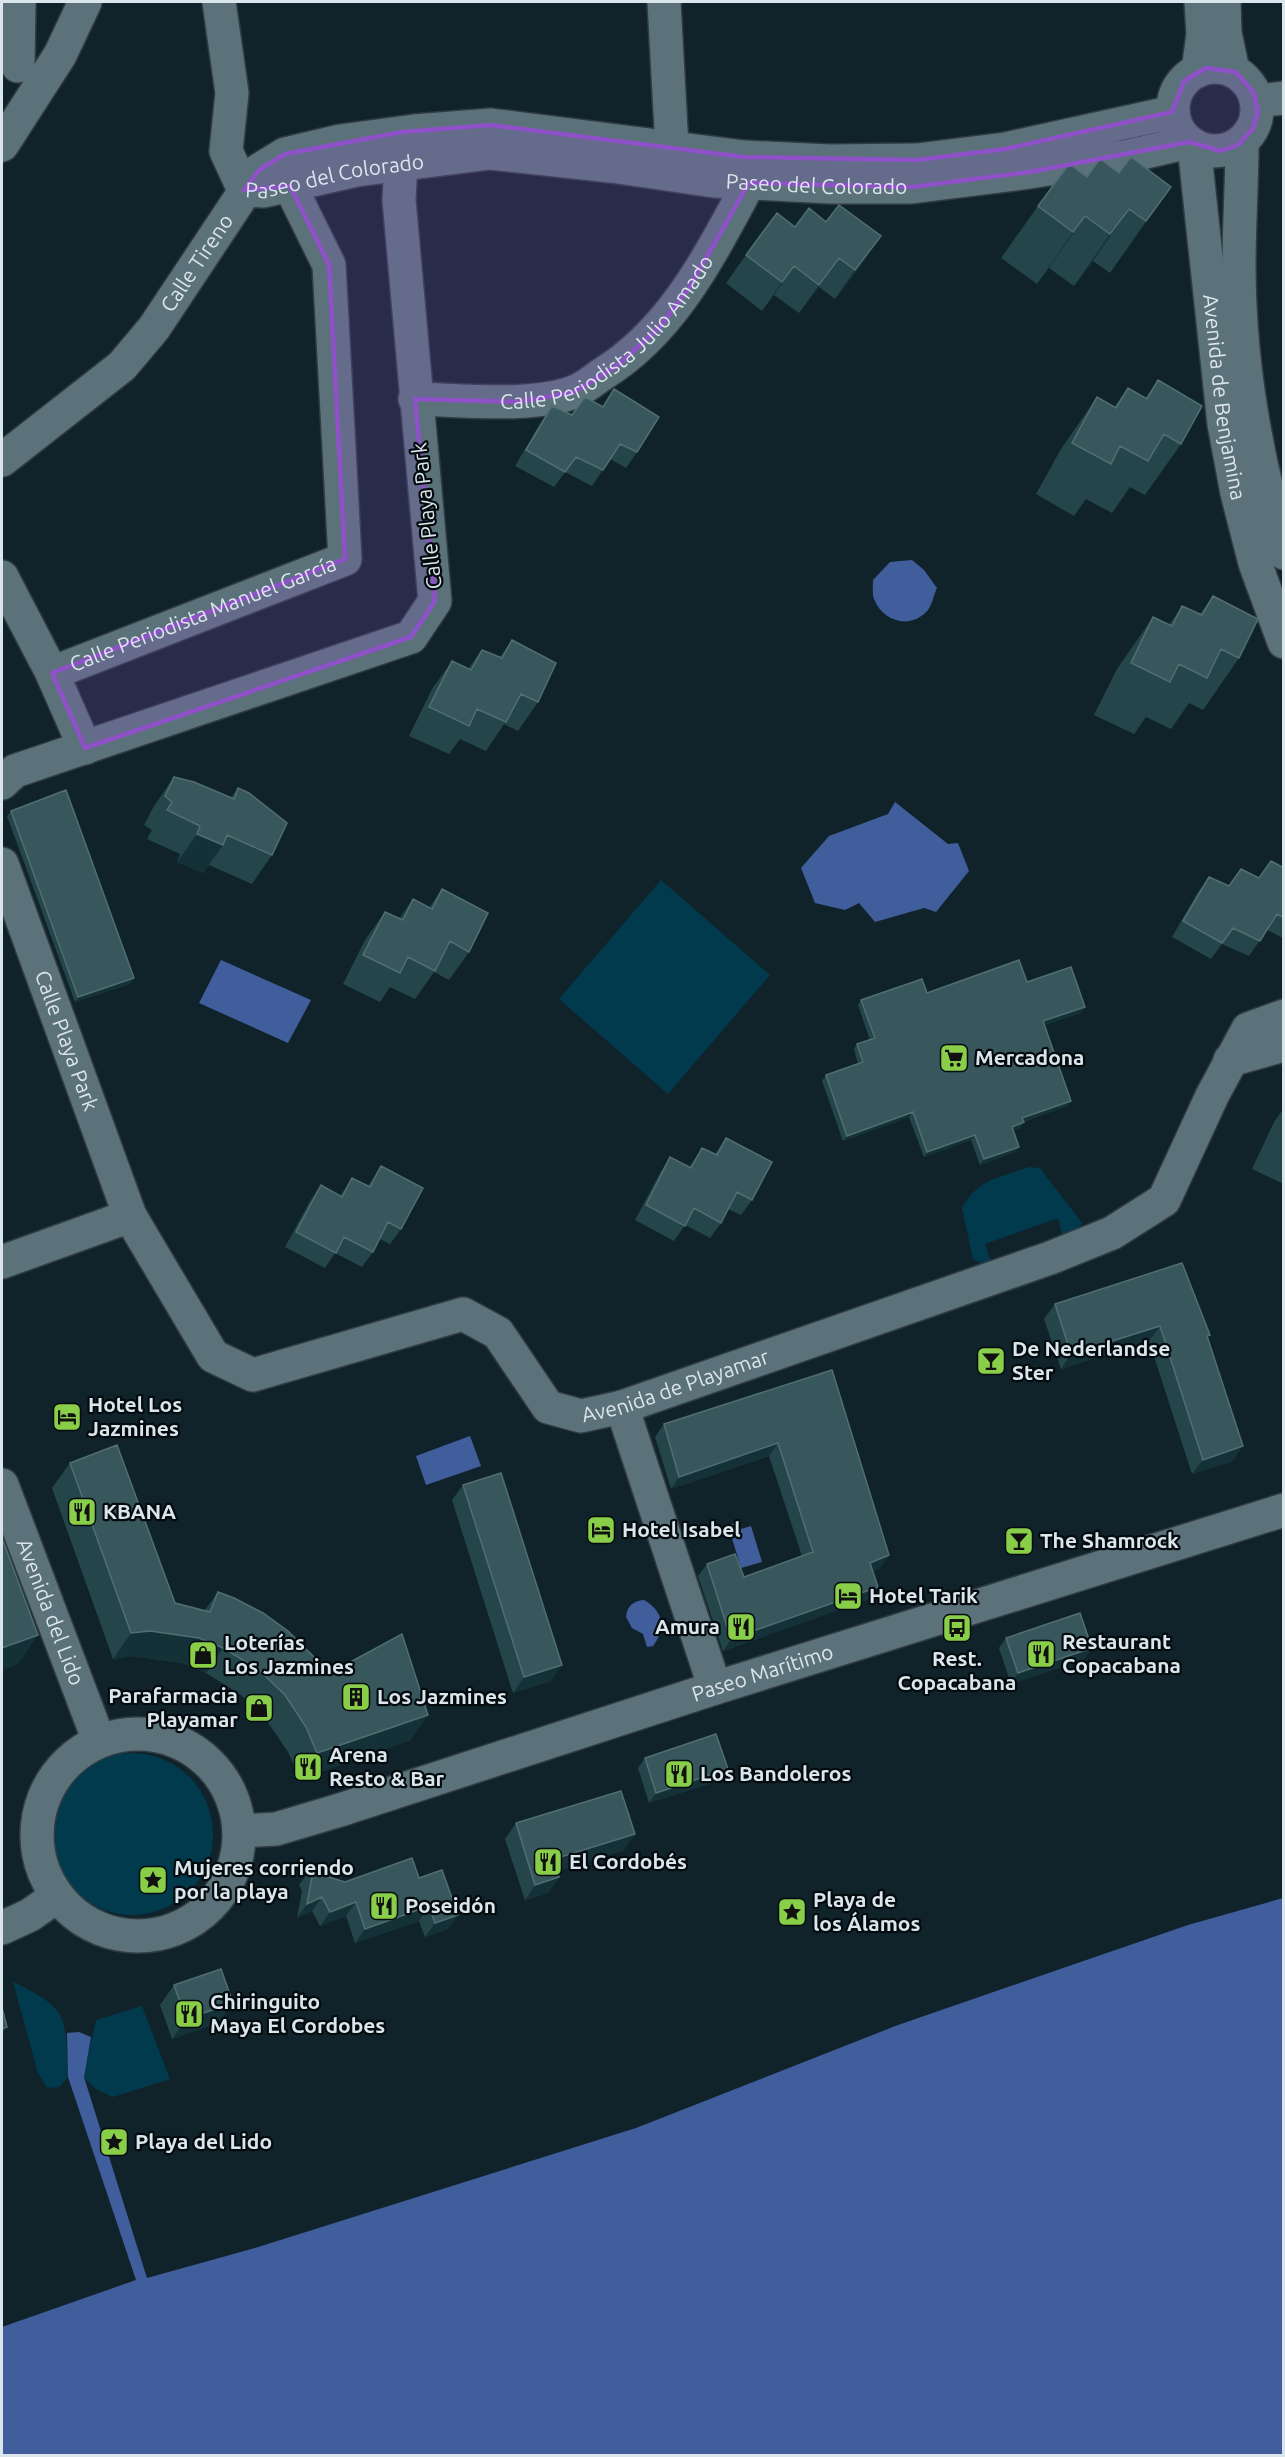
<svg xmlns="http://www.w3.org/2000/svg" width="1285" height="2457" viewBox="0 0 1285 2457" font-family="Ubuntu,sans-serif">
<style>
.green{fill:#023a4d}
.water{fill:#415e9c}
.lines{fill:none;stroke-linecap:round;stroke-linejoin:round}
.minor-casing{stroke:#303c43;stroke-width:36}
.minor{stroke:#5c727b;stroke-width:33}
.wall{fill:#24464b}
.shaded-wall{fill:#143137}
.building{fill:#37575c;stroke:#516e73;stroke-width:1.5}
.marked{fill:#8e51c8;fill-opacity:0.2;stroke:#8e51c8;stroke-width:4.5;stroke-linejoin:round}
.labels{text-anchor:middle;stroke-width:4.5;stroke-linejoin:round;paint-order:stroke}
.street-label{font-size:21px;fill:#dbe6ec;stroke:#040b0f}
.poi-label{font-size:21px;font-weight:bold;fill:#dbe6ec;stroke:#040b0f;text-anchor:start}
</style>
<rect width="100%" height="100%" fill="#10232b"/>
<path class="green" d="M 661,880 L 770,975 L 668,1094 L 559,999 Z
M 1029,1167 L 1040,1168 L 1082,1223 L 1071,1237 L 1064,1241 L 1058,1218 L 985,1244 L 991,1262 L 981,1263 L 973,1259 L 962,1208 C 978,1179 999,1178 1029,1167 Z
M51 1834a81 81 0 1 1 162 0a81 81 0 1 1-162 0Z
M 13,1982 C 71,2009 65,2018 68,2077 L 59,2087 L 47,2088 L 38,2073 Z
M 142,2006 L 170,2079 L 113,2097 L 96,2089 L 83,2077 L 96,2020 Z"/>
<path class="water" d="M 912,560 L 924,570 L 937,588 C 934,594 932,605 928,610 C 911,630 883,622 874,599 C 872,594 873,585 873,580 L 890,562 Z
M 895,802 L 948,844 L 958,843 L 969,871 L 936,912 L 924,908 L 875,922 L 859,903 L 845,910 L 815,903 L 801,868 L 829,836 L 888,814 Z
M 221,960 L 311,1000 L 288,1043 L 199,1003 Z
M 470,1436 L 481,1466 L 426,1485 L 416,1456 Z
M 738,1522 L 741,1529 L 751,1526 L 762,1562 L 741,1568 L 728,1525 Z
M 644,1600 C 663,1611 667,1628 653,1646 L 647,1647 L 643,1634 L 632,1628 L 626,1617 C 627,1606 633,1601 644,1600 Z
M 1283,1898 L 1283,2455 L 2,2455 L 2,2327 L 136,2280 L 68,2077 L 67,2033 L 79,2032 L 91,2037 L 84,2077 L 147,2278 L 255,2248 L 636,2128 L 898,2025 L 1188,1925 Z"/>
<g class="lines">
<g class="minor-casing">
<g id="minor">
<path d="M 219,2 L 232,93 L 226,151 L 244,190"/>
<path d="M 664,2 L 672,148"/>
<path d="M 1224,2 L 1225,33 L 1233,71"/>
<path d="M 18,66 L 19,2"/>
<circle cx="1215" cy="109" r="42"/>
<path d="M 1198,71 L 1203,34 L 1201,2"/>
<path d="M 1256,101 L 1284,98"/>
<path d="M 1242,142 C 1242,183 1239,224 1239,265 C 1239,364 1256,459 1284,553"/>
<path d="M 2,145 L 60,55 L 85,2"/>
<path id="s1" d="M 1194,145 L 1224,424 L 1237,493 L 1255,563 L 1284,642"/>
<path id="s2" d="M 244,190 L 264,191 L 357,170 L 490,153 L 611,166 L 714,181 L 831,187 L 912,187 L 1030,172 L 1129,156 L 1189,142"/>
<path id="s3" d="M 415,399 C 461,400 532,408 574,392 C 583,389 593,381 601,375 C 673,331 710,255 749,183"/>
<path id="s4" d="M 2,460 L 122,366 L 154,328 L 259,170 L 285,154 L 340,141 L 414,131 L 491,125 L 744,157 L 829,161 L 917,160 L 1005,149 L 1173,112"/>
<path d="M 2,577 L 52,673"/>
<path id="s5" d="M 85,748 L 52,673 L 345,559 L 329,265 L 290,186"/>
<path d="M 2,783 L 15,771 L 411,637 L 435,601 L 399,200 L 402,142"/>
<path id="s6" d="M 2,864 L 130,1216"/>
<path d="M 1230,1060 L 1284,1045"/>
<path id="s7" d="M 2,1262 L 130,1216 L 213,1356 L 253,1375 L 463,1314 L 498,1333 L 548,1407 L 581,1416 L 622,1407 L 1050,1258 L 1112,1233 L 1164,1200 L 1212,1096 L 1248,1029 L 1284,1016"/>
<path d="M 622,1407 L 715,1688"/>
<path id="s8" d="M 2,1485 L 99,1741"/>
<circle cx="138" cy="1835" r="101"/>
<path id="s9" d="M 239,1831 L 276,1829 L 340,1810 L 715,1688 L 1284,1510"/>
<path d="M 2,1928 L 30,1915 L 57,1896"/>
</g>
</g>
<use href="#minor" class="minor"/>
</g>
<path class="wall" d="M 1119,173 L 1171,187 L 1110,273 L 1093,261 L 1074,286 L 1049,268 L 1037,284 L 1001,258 L 1038,206 L 1087,177 Z
M 795,227 L 861,265 L 835,299 L 819,287 L 799,313 L 774,295 L 762,311 L 726,283 L 746,255 Z
M 1158,380 L 1181,444 L 1145,495 L 1130,487 L 1112,513 L 1086,499 L 1074,516 L 1036,494 L 1061,449 L 1097,397 L 1114,407 L 1128,388 L 1145,398 Z
M 614,389 L 637,452 L 626,468 L 610,459 L 592,486 L 565,472 L 554,487 L 515,466 L 541,422 L 552,406 L 572,415 L 602,407 Z
M 1213,596 L 1239,658 L 1203,710 L 1189,703 L 1171,729 L 1146,717 L 1134,734 L 1094,715 L 1117,669 L 1153,617 L 1169,625 L 1182,606 L 1200,614 Z
M 512,640 L 538,702 L 518,731 L 504,724 L 486,751 L 460,739 L 449,754 L 409,736 L 432,689 L 452,661 L 468,669 L 482,650 L 500,657 Z
M 174,777 L 231,798 L 238,788 L 272,855 L 252,884 L 209,865 L 203,873 L 177,862 L 180,854 L 147,839 L 152,830 L 144,825 L 154,806 Z
M 11,811 L 134,978 L 130,984 L 75,1002 L 7,816 Z
M 1271,861 L 1284,868 L 1283,938 L 1267,930 L 1249,956 L 1222,944 L 1211,959 L 1172,937 L 1198,892 L 1209,877 L 1229,886 L 1259,878 Z
M 442,889 L 469,952 L 449,980 L 434,972 L 415,999 L 390,987 L 380,1002 L 343,984 L 365,940 L 385,912 L 399,919 L 413,899 L 429,908 Z
M 1027,982 L 1085,1007 L 1081,1013 L 1044,1025 L 1071,1101 L 1067,1106 L 1023,1122 L 1020,1128 L 1013,1130 L 1015,1152 L 980,1165 L 971,1140 L 924,1157 L 909,1117 L 843,1141 L 822,1081 L 826,1075 L 858,1064 L 854,1049 L 857,1044 L 870,1040 L 858,1005 L 861,1000 Z
M 1284,1108 L 1284,1184 L 1252,1169 L 1274,1122 Z
M 726,1138 L 752,1200 L 741,1215 L 728,1209 L 721,1223 L 710,1238 L 685,1225 L 674,1241 L 635,1220 L 660,1173 L 670,1157 L 689,1167 L 702,1148 L 715,1154 Z
M 381,1166 L 401,1229 L 390,1244 L 380,1239 L 373,1252 L 362,1267 L 335,1253 L 325,1268 L 285,1247 L 310,1201 L 321,1185 L 340,1196 L 352,1178 L 368,1186 Z
M 1182,1263 L 1208,1338 L 1233,1461 L 1192,1474 L 1149,1341 L 1061,1369 L 1044,1319 L 1055,1304 Z
M 832,1370 L 889,1555 L 880,1568 L 873,1571 L 878,1587 L 869,1599 L 723,1651 L 698,1576 L 707,1564 L 744,1577 L 802,1556 L 769,1456 L 671,1489 L 655,1437 L 664,1424 Z
M 70,1463 L 175,1603 L 205,1610 L 218,1592 L 330,1673 L 411,1740 L 300,1779 L 288,1752 L 267,1721 L 241,1695 L 206,1673 L 182,1663 L 132,1656 L 113,1659 L 52,1488 Z
M 463,1485 L 551,1681 L 513,1693 L 452,1500 Z
M 1006,1638 L 1092,1648 L 1084,1659 L 1011,1684 L 999,1648 Z
M 645,1758 L 728,1769 L 721,1780 L 649,1803 L 638,1768 Z
M 516,1823 L 624,1850 L 557,1871 L 559,1877 L 548,1893 L 525,1900 L 505,1839 Z
M 309,1871 L 345,1882 L 419,1878 L 448,1929 L 425,1937 L 419,1921 L 355,1943 L 346,1916 L 320,1926 L 312,1911 L 297,1918 L 302,1891 L 299,1885 Z
M 174,1985 L 233,2003 L 218,2023 L 172,2039 L 160,2005 Z"/>
<path class="shaded-wall" d="M 1171,187 L 1135,238 L 1110,273 L 1146,221 Z
M 1129,209 L 1093,261 L 1074,286 L 1110,234 Z
M 1085,216 L 1049,268 L 1037,284 L 1073,232 Z
M 881,236 L 861,265 L 835,299 L 855,270 Z
M 839,258 L 819,287 L 799,313 L 819,285 Z
M 794,266 L 774,295 L 762,311 L 782,282 Z
M 197,834 L 223,845 L 203,873 L 177,862 Z
M 134,978 L 130,984 L 75,1002 L 78,997 Z
M 1085,1007 L 1081,1013 L 1039,1027 L 1043,1021 Z
M 1071,1101 L 1067,1106 L 1019,1123 L 1022,1118 Z
M 913,1112 L 909,1117 L 843,1141 L 847,1136 Z
M 1024,1122 L 1020,1128 L 1008,1132 L 1012,1127 Z
M 975,1135 L 971,1140 L 924,1157 L 927,1152 Z
M 1019,1147 L 1015,1152 L 980,1165 L 984,1159 Z
M 1160,1326 L 1149,1341 L 1061,1369 L 1071,1354 Z
M 778,1443 L 769,1456 L 671,1489 L 679,1477 Z
M 1243,1446 L 1233,1461 L 1192,1474 L 1203,1460 Z
M 889,1555 L 880,1568 L 861,1576 L 870,1563 Z
M 878,1587 L 869,1599 L 723,1651 L 731,1639 Z
M 150,1631 L 199,1638 L 223,1648 L 206,1673 L 182,1663 L 132,1656 L 113,1659 L 131,1633 Z
M 38,1635 L 18,1664 L 2,1670 L 2,1648 Z
M 1092,1648 L 1084,1659 L 1011,1684 L 1018,1673 Z
M 562,1665 L 551,1681 L 513,1693 L 524,1677 Z
M 428,1715 L 411,1740 L 300,1779 L 317,1753 Z
M 728,1769 L 721,1780 L 649,1803 L 656,1793 Z
M 635,1834 L 624,1850 L 543,1875 L 554,1859 Z
M 559,1877 L 548,1893 L 525,1900 L 535,1885 Z
M 322,1897 L 312,1911 L 297,1918 L 307,1904 Z
M 356,1902 L 346,1916 L 320,1926 L 330,1912 Z
M 429,1906 L 419,1921 L 355,1943 L 365,1929 Z
M 458,1915 L 448,1929 L 425,1937 L 435,1923 Z
M 233,2003 L 218,2023 L 172,2039 L 186,2019 Z
M 7,2027 L 2,2034 L 2,2029 Z"/>
<path class="building" d="M 1131,157 L 1171,187 L 1146,221 L 1129,209 L 1110,234 L 1085,216 L 1073,232 L 1038,206 L 1069,164 L 1087,177 L 1100,159 L 1119,173 Z
M 839,205 L 881,236 L 855,270 L 839,258 L 819,285 L 794,266 L 782,282 L 746,255 L 777,213 L 795,227 L 809,208 L 826,222 Z
M 1158,380 L 1202,406 L 1181,444 L 1164,434 L 1148,461 L 1120,446 L 1111,464 L 1072,443 L 1097,397 L 1116,408 L 1128,388 L 1147,399 Z
M 614,389 L 659,417 L 637,452 L 620,444 L 603,470 L 576,457 L 565,472 L 526,450 L 552,406 L 572,415 L 585,397 L 603,407 Z
M 1213,596 L 1258,619 L 1239,658 L 1221,649 L 1207,678 L 1179,664 L 1170,682 L 1131,663 L 1153,617 L 1172,626 L 1182,606 L 1202,615 Z
M 512,640 L 556,663 L 538,702 L 521,694 L 506,722 L 477,709 L 469,726 L 429,707 L 452,661 L 471,670 L 482,650 L 502,658 Z
M 174,777 L 194,782 L 234,799 L 238,788 L 249,793 L 287,823 L 272,855 L 227,835 L 223,845 L 197,834 L 200,826 L 167,810 L 172,802 L 165,796 Z
M 66,790 L 134,978 L 78,997 L 11,811 Z
M 1271,861 L 1284,868 L 1284,918 L 1277,914 L 1260,941 L 1233,928 L 1222,943 L 1183,921 L 1209,877 L 1229,886 L 1241,869 L 1259,878 Z
M 442,889 L 488,913 L 469,952 L 450,941 L 435,971 L 408,957 L 400,973 L 363,955 L 385,912 L 403,920 L 413,899 L 432,909 Z
M 1019,960 L 1027,982 L 1071,967 L 1085,1007 L 1043,1021 L 1071,1101 L 1022,1118 L 1024,1122 L 1012,1127 L 1019,1147 L 984,1159 L 975,1135 L 927,1152 L 913,1112 L 847,1136 L 826,1075 L 863,1062 L 857,1044 L 875,1038 L 861,1000 L 922,979 L 927,993 Z
M 726,1138 L 772,1162 L 752,1200 L 737,1192 L 721,1223 L 694,1208 L 685,1226 L 646,1205 L 670,1157 L 691,1168 L 702,1148 L 717,1155 Z
M 381,1166 L 423,1188 L 401,1229 L 388,1222 L 373,1252 L 344,1237 L 336,1253 L 296,1232 L 321,1185 L 342,1197 L 352,1178 L 370,1187 Z
M 1182,1263 L 1210,1335 L 1207,1336 L 1243,1446 L 1203,1460 L 1160,1326 L 1071,1354 L 1055,1304 Z
M 832,1370 L 889,1555 L 870,1563 L 878,1587 L 731,1639 L 707,1564 L 735,1554 L 744,1577 L 813,1552 L 778,1443 L 679,1477 L 664,1424 Z
M 117,1445 L 175,1603 L 210,1612 L 218,1592 L 234,1598 L 263,1613 L 288,1631 L 330,1673 L 402,1634 L 428,1715 L 317,1753 L 306,1727 L 285,1695 L 258,1669 L 223,1648 L 199,1638 L 150,1631 L 131,1633 L 70,1463 Z
M 501,1473 L 562,1665 L 524,1677 L 463,1485 Z
M 2,1538 L 38,1635 L 2,1648 Z
M 1080,1613 L 1092,1648 L 1018,1673 L 1006,1638 Z
M 716,1734 L 728,1769 L 656,1793 L 645,1758 Z
M 621,1791 L 635,1834 L 554,1859 L 559,1877 L 535,1885 L 516,1823 Z
M 412,1858 L 419,1878 L 442,1870 L 458,1915 L 435,1923 L 429,1906 L 365,1929 L 356,1902 L 330,1912 L 322,1897 L 307,1904 L 312,1877 L 309,1871 L 345,1882 Z
M 221,1969 L 233,2003 L 186,2019 L 174,1985 Z
M 2,2008 L 7,2027 L 2,2029 Z"/>
<path class="marked" d="M 1206,68 L 1236,72 L 1254,93 L 1258,112 L 1253,129 L 1238,145 L 1221,151 L 1189,142 L 1030,172 L 912,187 L 749,183 L 689,288 L 660,327 L 617,366 L 574,392 L 518,402 L 415,399 L 435,601 L 411,637 L 85,748 L 52,673 L 345,559 L 329,265 L 290,186 L 244,190 L 259,170 L 285,154 L 402,132 L 491,125 L 744,157 L 917,160 L 1005,149 L 1172,112 L 1184,81 Z"/>
<defs>
<g id="supermarket-square" transform="scale(1.5)"><rect x="-9" y="-9" width="18" height="18" rx="4" fill="#89ce48" stroke="#040b0f"/><path d="M-6-5.5h2.5l.6 2H6L4.5 2H-2.5L-4.4-4H-6ZM-1.5 3.2a1.3 1.3 0 1 0 .1 0ZM3 3.2a1.3 1.3 0 1 0 .1 0Z" fill="#111"/></g>
<g id="bar-square" transform="scale(1.5)"><rect x="-9" y="-9" width="18" height="18" rx="4" fill="#89ce48" stroke="#040b0f"/><path d="M-6-5H6L.8 .8V4.5H3.5V6h-7V4.5H-.8V.8Z" fill="#111"/></g>
<g id="hotel-square" transform="scale(1.5)"><rect x="-9" y="-9" width="18" height="18" rx="4" fill="#89ce48" stroke="#040b0f"/><path d="M-6-4.5h1.5V1H6V5H4.5V3h-9V5H-6ZM-4 0a1.8 1.8 0 1 1 3.6 0ZM.5 0V-2.5h3Q6-2.5 6 0Z" fill="#111"/></g>
<g id="restaurant-square" transform="scale(1.5)"><rect x="-9" y="-9" width="18" height="18" rx="4" fill="#89ce48" stroke="#040b0f"/><path d="M-5-6h1v4h1v-4h1v4h1v-4h1v5L-1.5 .5V6h-2V.5L-5-1ZM5-6V6H3V1.5H1.5Q1.5-4 5-6Z" fill="#111"/></g>
<g id="bus-square" transform="scale(1.5)"><rect x="-9" y="-9" width="18" height="18" rx="4" fill="#89ce48" stroke="#040b0f"/><path d="M-5-6H5V4H4V6H2V4H-2V6H-4V4H-5ZM-3.5-4V0h7V-4ZM-3.5 1.2v1.5H-2V1.2ZM2 1.2v1.5H3.5V1.2Z" fill="#111"/></g>
<g id="shop-square" transform="scale(1.5)"><rect x="-9" y="-9" width="18" height="18" rx="4" fill="#89ce48" stroke="#040b0f"/><path d="M-5-2.5h2.3a2.7 3.5 0 0 1 5.4 0H5L5.5 6h-11ZM-1.5-2.5h3a1.5 2.3 0 0 0-3 0Z" fill="#111"/></g>
<g id="building-square" transform="scale(1.5)"><rect x="-9" y="-9" width="18" height="18" rx="4" fill="#89ce48" stroke="#040b0f"/><path d="M-4-6H4V6H1V3H-1V6H-4ZM-2.5-4.3h1.7v1.8h-1.7ZM.8-4.3h1.7v1.8H.8ZM-2.5-1h1.7V.8h-1.7ZM.8-1h1.7V.8H.8Z" fill="#111"/></g>
<g id="sight-square" transform="scale(1.5)"><rect x="-9" y="-9" width="18" height="18" rx="4" fill="#89ce48" stroke="#040b0f"/><path d="M0-6L1.8-2.2L6-1.7L2.9 1.2L3.7 5.4L0 3.3L-3.7 5.4L-2.9 1.2L-6-1.7L-1.8-2.2Z" fill="#111"/></g>
</defs>
<g fill-rule="evenodd">
<use href="#supermarket-square" x="954" y="1058"/>
<use href="#bar-square" x="991" y="1361"/>
<use href="#hotel-square" x="67" y="1417"/>
<use href="#restaurant-square" x="82" y="1512"/>
<use href="#hotel-square" x="601" y="1530"/>
<use href="#bar-square" x="1019" y="1541"/>
<use href="#hotel-square" x="848" y="1596"/>
<use href="#restaurant-square" x="741" y="1627"/>
<use href="#bus-square" x="957" y="1628"/>
<use href="#restaurant-square" x="1041" y="1654"/>
<use href="#shop-square" x="203" y="1655"/>
<use href="#building-square" x="356" y="1697"/>
<use href="#shop-square" x="259" y="1708"/>
<use href="#restaurant-square" x="308" y="1767"/>
<use href="#restaurant-square" x="679" y="1774"/>
<use href="#restaurant-square" x="548" y="1862"/>
<use href="#sight-square" x="153" y="1880"/>
<use href="#restaurant-square" x="384" y="1906"/>
<use href="#sight-square" x="792" y="1912"/>
<use href="#restaurant-square" x="189" y="2014"/>
<use href="#sight-square" x="114" y="2142"/>
</g>
<g class="labels">
<g class="street-label">
<text dy="7" stroke="none"><textPath href="#s2" startOffset="92">Paseo del Colorado</textPath></text>
<text dy="7" stroke="none"><textPath href="#s2" startOffset="578">Paseo del Colorado</textPath></text>
<text dy="7" stroke="none"><textPath href="#s4" startOffset="280">Calle Tireno</textPath></text>
<text dy="7" stroke="none"><textPath href="#s3" startOffset="219">Calle Periodista Julio Amado</textPath></text>
<text dy="7" stroke="none"><textPath href="#s1" startOffset="254">Avenida de Benjamina</textPath></text>
<text transform="translate(427 516) rotate(-96)" y="7">Calle Playa Park</text>
<text dy="7" stroke="none"><textPath href="#s5" startOffset="244">Calle Periodista Manuel García</textPath></text>
<text dy="7" stroke="none"><textPath href="#s6" startOffset="188">Calle Playa Park</textPath></text>
<text dy="7" stroke="none"><textPath href="#s7" startOffset="824">Avenida de Playamar</textPath></text>
<text dy="7" stroke="none"><textPath href="#s8" startOffset="136">Avenida del Lido</textPath></text>
<text dy="7" stroke="none"><textPath href="#s9" startOffset="548">Paseo Marítimo</textPath></text>
</g>
<g class="poi-label">
<text x="975" y="1065">Mercadona</text>
<text x="1012" y="1356">De Nederlandse<tspan x="1012" dy="24">Ster</tspan></text>
<text x="88" y="1412">Hotel Los<tspan x="88" dy="24">Jazmines</tspan></text>
<text x="103" y="1519">KBANA</text>
<text x="622" y="1537">Hotel Isabel</text>
<text x="1040" y="1548">The Shamrock</text>
<text x="869" y="1603">Hotel Tarik</text>
<text x="720" y="1634" text-anchor="end">Amura</text>
<text x="1062" y="1649">Restaurant<tspan x="1062" dy="24">Copacabana</tspan></text>
<text x="224" y="1650">Loterías<tspan x="224" dy="24">Los Jazmines</tspan></text>
<text x="957" y="1666" text-anchor="middle">Rest.<tspan x="957" dy="24">Copacabana</tspan></text>
<text x="238" y="1703" text-anchor="end">Parafarmacia<tspan x="238" dy="24">Playamar</tspan></text>
<text x="377" y="1704">Los Jazmines</text>
<text x="329" y="1762">Arena<tspan x="329" dy="24">Resto &amp; Bar</tspan></text>
<text x="700" y="1781">Los Bandoleros</text>
<text x="569" y="1869">El Cordobés</text>
<text x="174" y="1875">Mujeres corriendo<tspan x="174" dy="24">por la playa</tspan></text>
<text x="813" y="1907">Playa de<tspan x="813" dy="24">los Álamos</tspan></text>
<text x="405" y="1913">Poseidón</text>
<text x="210" y="2009">Chiringuito<tspan x="210" dy="24">Maya El Cordobes</tspan></text>
<text x="135" y="2149">Playa del Lido</text>
</g>
</g>
<rect width="1285" height="2457" fill="none" stroke="#dbe6ec" stroke-width="6"/>
</svg>
